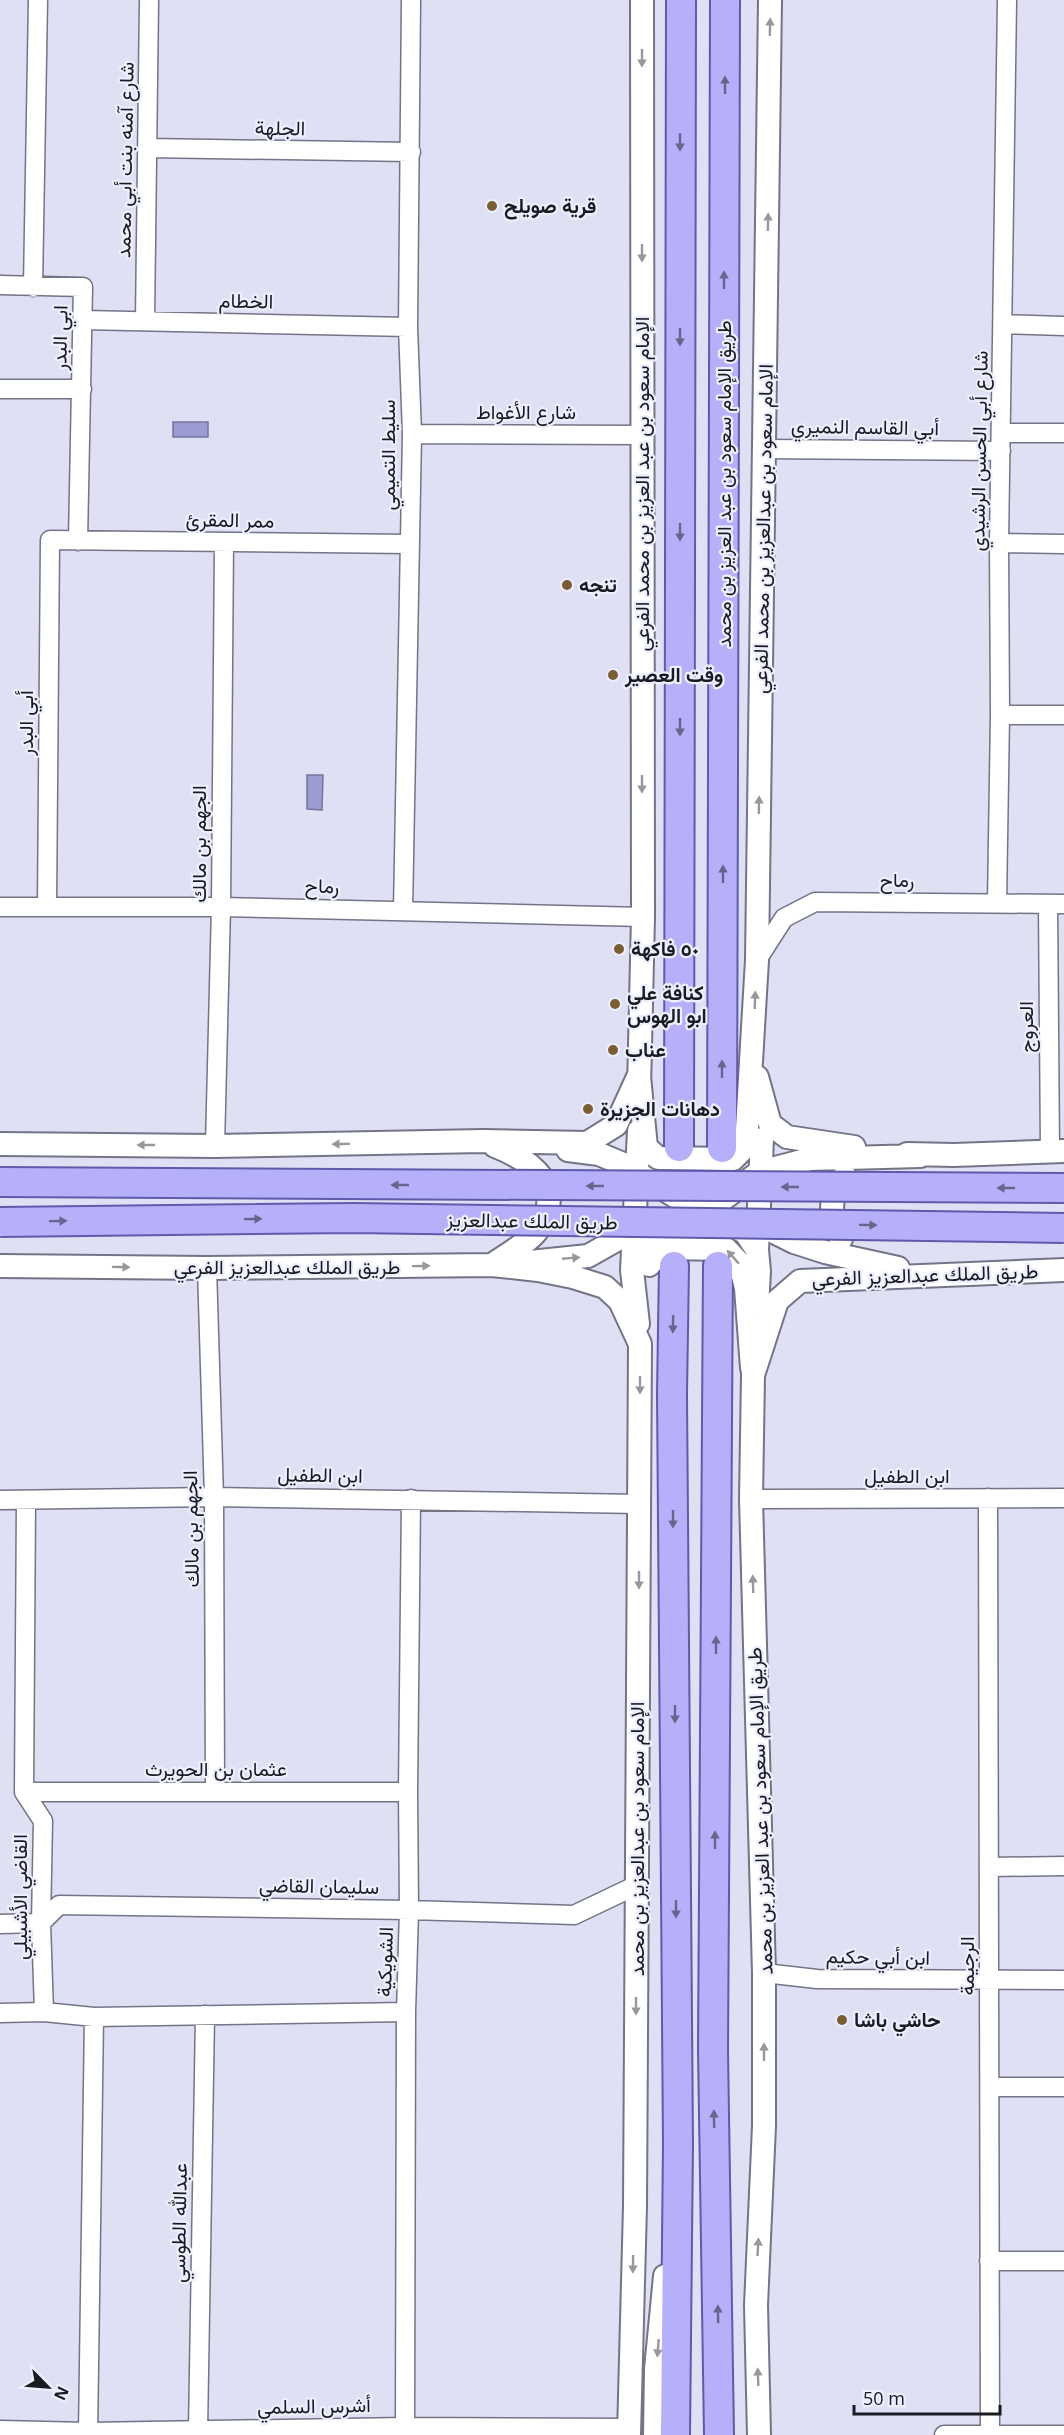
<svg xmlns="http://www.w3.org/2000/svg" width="1064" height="2435" viewBox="0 0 1064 2435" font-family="'Open Sans',Vazirmatn,sans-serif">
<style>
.water{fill:#9b9cd2;stroke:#74759d;stroke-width:1.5}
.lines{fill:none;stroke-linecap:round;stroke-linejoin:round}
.minor-casing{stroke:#737486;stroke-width:21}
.tertiary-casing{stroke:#737486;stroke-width:26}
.primary-casing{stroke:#5f5aab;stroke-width:32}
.minor{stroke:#fff;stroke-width:18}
.tertiary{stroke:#fff;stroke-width:22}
.primary{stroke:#b5b0f9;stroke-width:28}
.primary-bridge-casing{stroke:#5f5aab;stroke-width:32;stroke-linecap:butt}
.primary-bridge{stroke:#b5b0f9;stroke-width:28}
.oneway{fill:#98989b}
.oneway2{fill:#68658d}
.poi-dot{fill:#7c5c32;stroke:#edeefe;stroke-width:2}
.labels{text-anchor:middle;stroke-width:4.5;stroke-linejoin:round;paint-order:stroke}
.street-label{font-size:20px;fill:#1a1a21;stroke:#edeefe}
.poi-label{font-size:20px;font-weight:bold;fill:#1a1a21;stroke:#edeefe;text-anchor:start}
</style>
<rect width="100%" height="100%" fill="#dfe0f4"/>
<path class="water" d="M 173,422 L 208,422 L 208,437 L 173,437 Z
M 307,775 L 323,775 L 322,810 L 307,809 Z"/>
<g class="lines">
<g class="minor-casing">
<path id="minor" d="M 148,148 L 411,152
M 0,285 L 83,287 L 78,541
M 33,287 L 38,0
M 83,320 L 408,327
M 145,321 L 149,0
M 1004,324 L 1064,326
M 0,389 L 82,389
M 1001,433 L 1064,433
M 412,434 L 641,435
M 765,449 L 1001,451
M 999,543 L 1064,544
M 1000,715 L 1064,715
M 997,903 L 1000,715 L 999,543 L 1007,0
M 1048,904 L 1050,1151
M 47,906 L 50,540 L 410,544
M 0,907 L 221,907 L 643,917
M 403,911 L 412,434 L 408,327 L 411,0
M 757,960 L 784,918 L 815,902 L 1064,904
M 215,1146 L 221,907 L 224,542
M 207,1268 L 214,1497 L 215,1791
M 988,1498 L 990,2435
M 751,1499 L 1064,1498
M 0,1500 L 214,1497 L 639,1504
M 26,1501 L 24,1792 L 43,1821 L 41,1923 L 44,2012
M 24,1792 L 408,1792
M 990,1867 L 1064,1866
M 0,1924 L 41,1923 L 59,1905 L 409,1910 L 574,1915 L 637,1885
M 764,1973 L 817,1979 L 1064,1980
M 0,2013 L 44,2012 L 94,2017 L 406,2012
M 990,2087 L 1064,2087
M 989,2261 L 1064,2261
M 405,2427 L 406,2012 L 409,1910 L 408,1792 L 411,1499
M 0,2430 L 88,2432 L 405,2427 L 629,2428
M 198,2431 L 205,2015
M 88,2435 L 94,2017
M 944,2435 L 1064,2435"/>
</g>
<g class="tertiary-casing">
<path id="tertiary" d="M 639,1076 L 646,1147 L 658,1158 L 733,1159 L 746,1146 L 757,960 L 770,0
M 757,1077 L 770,1124 L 787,1137 L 854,1147
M 639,1089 L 643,917 L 642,0
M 0,1144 L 215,1146 L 483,1141 L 587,1143 L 616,1125 L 638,1077
M 568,1150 L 599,1154 L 623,1164 L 702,1213 L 745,1232 L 757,1250
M 907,1154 L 954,1155 L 1064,1151
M 758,1224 L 794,1242 L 825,1252 L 898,1268
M 841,1239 C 830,1219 827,1193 845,1176
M 530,1262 L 588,1256 L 634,1230 L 645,1226
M 492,1265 C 506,1255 525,1245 536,1232 C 540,1227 542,1220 545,1215 C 561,1180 523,1157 495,1146
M 649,1265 L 663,1248 L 726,1249 L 740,1264 L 746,1288 L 752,1368
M 0,1266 L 207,1268 L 492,1265 L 538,1270 L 573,1277 L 605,1287 L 620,1301 L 640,1344 L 635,2206 L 629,2435
M 632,1270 L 639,1131
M 757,1308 L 759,1271 L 757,1250 L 762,1139
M 638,1324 L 632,1270 L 636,1257 L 644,1246 L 712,1207 L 760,1172 L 810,1159 L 920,1156
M 655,2435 L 656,2369 L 665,2276
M 759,2435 L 756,2305 L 764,2126 L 764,1973 L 751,1499 L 753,1375 L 777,1301 L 800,1281 L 1064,1270"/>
</g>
<g class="primary-casing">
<path id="primary" d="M 679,1147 L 681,0
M 722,1148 L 725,0
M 674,1266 L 672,1394 L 678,2144 L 675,2435
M 718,1266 L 713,2050 L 719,2435"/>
</g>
<use href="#minor" class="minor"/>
<use href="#tertiary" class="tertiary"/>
<use href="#primary" class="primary"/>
<g class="primary-bridge-casing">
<path id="primary-bridge" d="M 0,1182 L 1064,1188
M 0,1222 L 353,1218 L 1064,1228"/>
</g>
<use href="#primary-bridge" class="primary-bridge"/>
</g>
<defs><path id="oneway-solid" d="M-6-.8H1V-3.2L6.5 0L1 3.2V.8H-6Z" transform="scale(1.5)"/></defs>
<g class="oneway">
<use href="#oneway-solid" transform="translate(770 27) rotate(-89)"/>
<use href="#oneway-solid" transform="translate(642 58) rotate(90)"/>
<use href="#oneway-solid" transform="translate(768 222) rotate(-89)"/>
<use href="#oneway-solid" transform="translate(642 253) rotate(90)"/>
<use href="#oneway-solid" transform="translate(642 784) rotate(90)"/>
<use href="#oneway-solid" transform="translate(759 805) rotate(-89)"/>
<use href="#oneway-solid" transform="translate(755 1000) rotate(-88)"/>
<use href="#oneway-solid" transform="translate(341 1144) rotate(179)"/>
<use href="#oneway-solid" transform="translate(146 1145) rotate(-180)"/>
<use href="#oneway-solid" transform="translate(733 1257) rotate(-131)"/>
<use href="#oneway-solid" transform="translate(571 1258) rotate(-5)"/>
<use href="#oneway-solid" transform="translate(421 1266) rotate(-1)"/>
<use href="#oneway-solid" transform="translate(121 1267) rotate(1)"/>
<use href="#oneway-solid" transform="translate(640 1385) rotate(90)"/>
<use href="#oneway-solid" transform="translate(639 1580) rotate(90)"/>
<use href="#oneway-solid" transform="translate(753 1584) rotate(-92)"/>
<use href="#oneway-solid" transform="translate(636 2006) rotate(90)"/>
<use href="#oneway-solid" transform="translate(764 2052) rotate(-90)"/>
<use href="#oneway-solid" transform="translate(758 2247) rotate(-87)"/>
<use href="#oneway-solid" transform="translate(633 2264) rotate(91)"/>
<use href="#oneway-solid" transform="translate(658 2348) rotate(95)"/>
<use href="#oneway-solid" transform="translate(758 2377) rotate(-92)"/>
</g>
<g class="oneway2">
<use href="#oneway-solid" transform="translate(725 85) rotate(-90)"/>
<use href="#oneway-solid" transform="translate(680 142) rotate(90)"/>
<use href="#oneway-solid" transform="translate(724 280) rotate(-90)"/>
<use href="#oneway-solid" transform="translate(680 337) rotate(90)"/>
<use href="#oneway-solid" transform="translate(680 532) rotate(90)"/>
<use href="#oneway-solid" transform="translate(680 727) rotate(90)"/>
<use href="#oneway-solid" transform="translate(723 874) rotate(-90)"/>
<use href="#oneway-solid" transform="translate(722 1069) rotate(-90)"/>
<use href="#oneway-solid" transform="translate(400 1185) rotate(-180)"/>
<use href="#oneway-solid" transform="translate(595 1186) rotate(-180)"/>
<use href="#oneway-solid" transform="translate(790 1187) rotate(-180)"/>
<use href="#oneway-solid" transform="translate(1006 1188) rotate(-180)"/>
<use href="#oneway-solid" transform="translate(253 1219) rotate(-1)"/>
<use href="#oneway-solid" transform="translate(58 1221) rotate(-1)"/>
<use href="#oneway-solid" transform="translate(868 1225) rotate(1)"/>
<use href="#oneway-solid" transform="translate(673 1324) rotate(91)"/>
<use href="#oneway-solid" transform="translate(673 1519) rotate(90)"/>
<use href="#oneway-solid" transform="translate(716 1645) rotate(-90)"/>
<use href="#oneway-solid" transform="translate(675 1714) rotate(90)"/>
<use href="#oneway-solid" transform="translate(715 1840) rotate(-90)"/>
<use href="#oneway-solid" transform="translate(676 1909) rotate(90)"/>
<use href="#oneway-solid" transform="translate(714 2119) rotate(-91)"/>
<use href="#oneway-solid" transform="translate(718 2314) rotate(-91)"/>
</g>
<g class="poi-dot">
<circle cx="492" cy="206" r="6"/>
<circle cx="567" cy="585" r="6"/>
<circle cx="613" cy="675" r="6"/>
<circle cx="619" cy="949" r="6"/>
<circle cx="615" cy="1004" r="6"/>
<circle cx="613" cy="1050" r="6"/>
<circle cx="588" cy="1109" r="6"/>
<circle cx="842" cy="2020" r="6"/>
</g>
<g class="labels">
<g class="street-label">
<text transform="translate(280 128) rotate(1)" y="7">الجلهة</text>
<text transform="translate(125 160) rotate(-89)" y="7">شارع آمنه بنت أبي محمد</text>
<text transform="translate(246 301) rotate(1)" y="7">الخطام</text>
<text transform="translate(60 338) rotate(-89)" y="7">ابي البدر</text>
<text x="526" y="419">شارع الأغواط</text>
<text transform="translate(865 427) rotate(1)" y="7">أبي القاسم النميري</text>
<text transform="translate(979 451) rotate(-89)" y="7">شارع أبي الحسن الرشيدي</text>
<text transform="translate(388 455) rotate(-90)" y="7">سليط التميمي</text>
<text transform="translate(642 484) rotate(-90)" y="7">الإمام سعود بن عبد العزيز بن محمد الفرعي</text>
<text transform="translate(724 484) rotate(-90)" y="7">طريق الإمام سعود بن عبد العزيز بن محمد</text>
<text transform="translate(230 520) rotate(1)" y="7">ممر المقرئ</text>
<text transform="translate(763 529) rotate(-89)" y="7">الإمام سعود بن عبدالعزيز بن محمد الفرعي</text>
<text transform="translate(26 723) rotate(-90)" y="7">أبي البدر</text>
<text transform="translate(199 844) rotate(-90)" y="7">الجهم بن مالك</text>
<text x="897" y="887">رماح</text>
<text transform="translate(322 886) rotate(1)" y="7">رماح</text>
<text transform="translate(1026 1027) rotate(-90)" y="7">العروج</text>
<text transform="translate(532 1221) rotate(1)" y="7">طريق الملك عبدالعزيز</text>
<text x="287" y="1274">طريق الملك عبدالعزيز الفرعي</text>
<text transform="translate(925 1275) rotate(-2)" y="7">طريق الملك عبدالعزيز الفرعي</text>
<text transform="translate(320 1475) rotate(1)" y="7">ابن الطفيل</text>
<text x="907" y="1483">ابن الطفيل</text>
<text transform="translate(191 1529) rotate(-91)" y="7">الجهم بن مالك</text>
<text x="216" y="1776">عثمان بن الحويرث</text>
<text transform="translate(760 1811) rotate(-92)" y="7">طريق الإمام سعود بن عبد العزيز بن محمد</text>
<text transform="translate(637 1839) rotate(-90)" y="7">الإمام سعود بن عبدالعزيز بن محمد</text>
<text transform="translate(319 1886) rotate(1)" y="7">سليمان القاضي</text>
<text transform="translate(20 1897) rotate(-90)" y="7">القاضي الأشبيلي</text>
<text transform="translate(878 1957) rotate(1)" y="7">ابن أبي حكيم</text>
<text transform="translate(385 1962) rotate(-88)" y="7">الشويكية</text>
<text transform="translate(967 1966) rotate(-90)" y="7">الرجيمة</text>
<text transform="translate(179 2223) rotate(-89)" y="7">عبدالله الطوسي</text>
<text transform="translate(314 2406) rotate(-1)" y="7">أشرس السلمي</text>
</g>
<g class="poi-label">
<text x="504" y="213">قرية صويلح</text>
<text x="579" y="592">تنجه</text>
<text x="625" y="682">وقت العصير</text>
<text x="631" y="956">٥٠ فاكهة</text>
<text x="627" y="1000">كنافة علي<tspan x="627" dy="23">ابو الهوس</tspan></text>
<text x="625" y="1057">عناب</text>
<text x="600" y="1116">دهانات الجزيرة</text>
<text x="854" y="2027">حاشي باشا</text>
</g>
</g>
<g transform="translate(48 2387) rotate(115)" stroke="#edeefe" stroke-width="4.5" paint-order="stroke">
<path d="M0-4.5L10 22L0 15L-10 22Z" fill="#1a1a21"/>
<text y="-9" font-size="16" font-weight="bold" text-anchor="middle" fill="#1a1a21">N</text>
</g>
<path d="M854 2405v9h146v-9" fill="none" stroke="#1a1a21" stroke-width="3"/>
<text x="863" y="2405" font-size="18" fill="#1a1a21" stroke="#edeefe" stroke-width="4.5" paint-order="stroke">50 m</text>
</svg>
